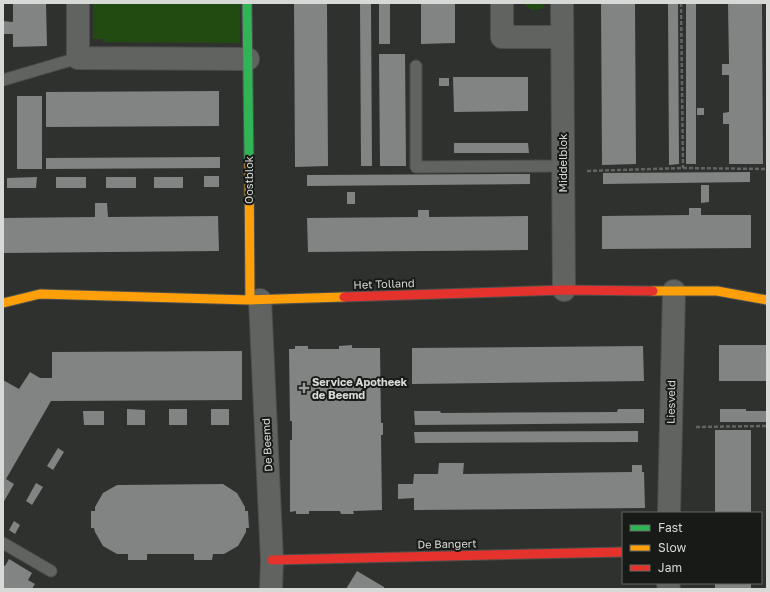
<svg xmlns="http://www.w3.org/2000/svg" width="770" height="592" viewBox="0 0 770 592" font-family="'Golos Text',sans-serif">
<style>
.green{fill:#214b10}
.building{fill:#828484}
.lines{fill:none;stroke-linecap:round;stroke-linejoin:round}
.lane-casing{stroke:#4d4f4c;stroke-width:13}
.street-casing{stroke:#4d4f4c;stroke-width:24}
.fast-casing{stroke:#4d4f4c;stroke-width:11}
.slow-casing{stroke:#4d4f4c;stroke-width:11}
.jam-casing{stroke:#4d4f4c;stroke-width:11}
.path{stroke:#646563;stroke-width:2.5;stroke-dasharray:4 2;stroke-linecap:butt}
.lane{stroke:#616360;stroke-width:11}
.street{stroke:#616360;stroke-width:22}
.fast{stroke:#30b455;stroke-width:9}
.slow{stroke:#ff9f0a;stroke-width:9}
.jam{stroke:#e5322d;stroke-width:9}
.poi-dot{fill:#9c9e9b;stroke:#181a17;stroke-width:1.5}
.labels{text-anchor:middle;stroke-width:4;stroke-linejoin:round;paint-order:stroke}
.street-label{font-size:11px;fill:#d6d9d6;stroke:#181a17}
.poi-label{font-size:11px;font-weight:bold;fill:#d6d9d6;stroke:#181a17;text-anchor:start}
</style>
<rect width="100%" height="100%" fill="#2f312e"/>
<path class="green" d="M 93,3 L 240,3 L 240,43 L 103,42 L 103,39 L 93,39 Z
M 523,3 L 547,3 L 541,9 L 531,10 Z"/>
<path class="building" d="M 13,3 L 46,3 L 47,46 L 13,47 L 13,34 L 3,34 L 3,21 L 13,22 Z
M 294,3 L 327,3 L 328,166 L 295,167 Z
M 360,3 L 371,3 L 372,166 L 361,166 Z
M 379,3 L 390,3 L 390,44 L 379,44 Z
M 421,3 L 455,3 L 455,43 L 421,44 Z
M 601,3 L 635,3 L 636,164 L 602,165 Z
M 668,3 L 678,3 L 679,164 L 669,165 Z
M 686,3 L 696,3 L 696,164 L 686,164 Z
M 728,3 L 762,3 L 763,164 L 729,164 L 729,124 L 723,124 L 723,113 L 729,112 L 729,75 L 722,75 L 722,64 L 729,64 Z
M 379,54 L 405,54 L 406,166 L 380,166 Z
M 453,77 L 528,77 L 528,111 L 454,112 Z
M 439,78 L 449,78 L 449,86 L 439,86 Z
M 219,91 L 219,126 L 46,127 L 46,92 Z
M 17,96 L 42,96 L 42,169 L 17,169 Z
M 697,108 L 704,108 L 704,115 L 697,115 Z
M 454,143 L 528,143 L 529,153 L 454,153 Z
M 220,157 L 220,168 L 46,169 L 46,158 Z
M 750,172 L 750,182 L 603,184 L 603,173 Z
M 530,174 L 530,184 L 307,186 L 307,175 Z
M 204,176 L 219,176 L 219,187 L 204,187 Z
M 37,177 L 36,188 L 7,188 L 7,178 Z
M 56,177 L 86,177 L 86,188 L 56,188 Z
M 106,177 L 136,177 L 136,188 L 106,188 Z
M 154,177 L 183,177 L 183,188 L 154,188 Z
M 701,185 L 709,185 L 709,202 L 701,203 Z
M 347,192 L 355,192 L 355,204 L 347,204 Z
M 95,203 L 107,203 L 108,217 L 218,216 L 219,251 L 3,253 L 3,218 L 95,217 Z
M 689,208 L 701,208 L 701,215 L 751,215 L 751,248 L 602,249 L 602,216 L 689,215 Z
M 418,210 L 429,210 L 429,217 L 528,216 L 528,250 L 308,252 L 307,218 L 418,217 Z
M 352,345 L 352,348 L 380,348 L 381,423 L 383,423 L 383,435 L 381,435 L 382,510 L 353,511 L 354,514 L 341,514 L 340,511 L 309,511 L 309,514 L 296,514 L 296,511 L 290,512 L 290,440 L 292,440 L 292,421 L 290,421 L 289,349 L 295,349 L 295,346 L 308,346 L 308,349 L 339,349 L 339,346 Z
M 719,345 L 767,345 L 767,381 L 719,381 Z
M 643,346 L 644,381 L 412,384 L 412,348 Z
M 242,351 L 242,400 L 51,401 L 6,479 L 14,484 L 3,503 L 3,380 L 19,389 L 30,372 L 40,378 L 52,378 L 52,352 Z
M 127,409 L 145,410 L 145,425 L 127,425 Z
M 169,409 L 187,409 L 187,425 L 169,425 Z
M 211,409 L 229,409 L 229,425 L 211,425 Z
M 618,409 L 644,409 L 644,423 L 415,425 L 414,411 L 440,411 L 441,413 L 617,412 Z
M 720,409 L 746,409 L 746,411 L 767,411 L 767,422 L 720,422 Z
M 83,411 L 104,411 L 104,425 L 84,425 Z
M 715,430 L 751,430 L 751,513 L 715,513 Z
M 638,431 L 638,442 L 415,443 L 414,432 Z
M 58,448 L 64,452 L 53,470 L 47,466 Z
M 439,463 L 464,463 L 463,474 L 632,472 L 632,465 L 642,465 L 642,472 L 644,472 L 645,508 L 414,510 L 414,498 L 398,499 L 398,484 L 413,484 L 414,474 L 438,474 Z
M 36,483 L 43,487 L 32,505 L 26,501 Z
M 223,484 L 237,493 L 245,507 L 245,511 L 248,511 L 249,528 L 246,528 L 246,532 L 238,546 L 224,554 L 213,554 L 212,560 L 194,560 L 194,554 L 147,554 L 147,560 L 128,560 L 128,554 L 117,554 L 103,546 L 95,532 L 94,528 L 91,528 L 91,511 L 95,511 L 95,507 L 103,493 L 117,485 Z
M 14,521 L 20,525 L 15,534 L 9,530 Z
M 9,559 L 32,573 L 28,580 L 35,584 L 32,589 L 3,589 L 3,565 L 5,566 Z
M 357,571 L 384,587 L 384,589 L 346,589 Z
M 715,583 L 751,583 L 751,589 L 715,589 Z"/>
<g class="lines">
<g class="lane-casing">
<path id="lane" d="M 416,66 L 416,167 L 563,166
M 3,80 L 78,58
M 3,543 L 51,571"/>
</g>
<g class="street-casing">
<path id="street" d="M 78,3 L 78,58 L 248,59
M 502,3 L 502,37 L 562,37
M 562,3 L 564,290
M 260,300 L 272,560 L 271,589
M 669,513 L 674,291
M 668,583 L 669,589"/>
</g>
<g class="fast-casing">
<path id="fast" d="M 247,3 L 249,161"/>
</g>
<g class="slow-casing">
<path id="slow" d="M 249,161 L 250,300
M 653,291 L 717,291 L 767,300
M 3,303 L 40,294 L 250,300 L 344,297"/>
</g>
<g class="jam-casing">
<path id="jam" d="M 344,297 L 564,290 L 653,291
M 272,560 L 623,552"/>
</g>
<path class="path" d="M 681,3 L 683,168
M 587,171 L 683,168 L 767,169
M 696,427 L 767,426"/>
<use href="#lane" class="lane"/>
<use href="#street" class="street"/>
<use href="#fast" class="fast"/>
<use href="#slow" class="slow"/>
<use href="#jam" class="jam"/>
</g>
<path class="poi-dot" d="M302 382h4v4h4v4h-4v4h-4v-4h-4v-4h4z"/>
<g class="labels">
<g class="street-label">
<text transform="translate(563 163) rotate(-90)" y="4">Middelblok</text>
<text transform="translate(249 180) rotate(-90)" y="4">Oostblok</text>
<text transform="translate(384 284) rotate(-2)" y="4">Het Tolland</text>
<text transform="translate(671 402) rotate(-89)" y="4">Liesveld</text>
<text transform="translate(267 445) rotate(-93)" y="4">De Beemd</text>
<text transform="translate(447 544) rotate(-1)" y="4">De Bangert</text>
</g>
<g class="poi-label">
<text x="312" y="386">Service Apotheek<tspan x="312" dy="13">de Beemd</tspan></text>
</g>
</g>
<rect width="770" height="592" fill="none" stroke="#d6d9d6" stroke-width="8"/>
<rect x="622" y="512" width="140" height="72" fill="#181a17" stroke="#646663"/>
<rect x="630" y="525" width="20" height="6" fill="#30b455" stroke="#646663"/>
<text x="658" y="532" font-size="12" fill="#d6d9d6">Fast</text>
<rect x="630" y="545" width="20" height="6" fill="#ff9f0a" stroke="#646663"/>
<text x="658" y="552" font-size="12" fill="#d6d9d6">Slow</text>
<rect x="630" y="565" width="20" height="6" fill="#e5322d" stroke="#646663"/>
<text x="658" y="572" font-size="12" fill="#d6d9d6">Jam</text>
</svg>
